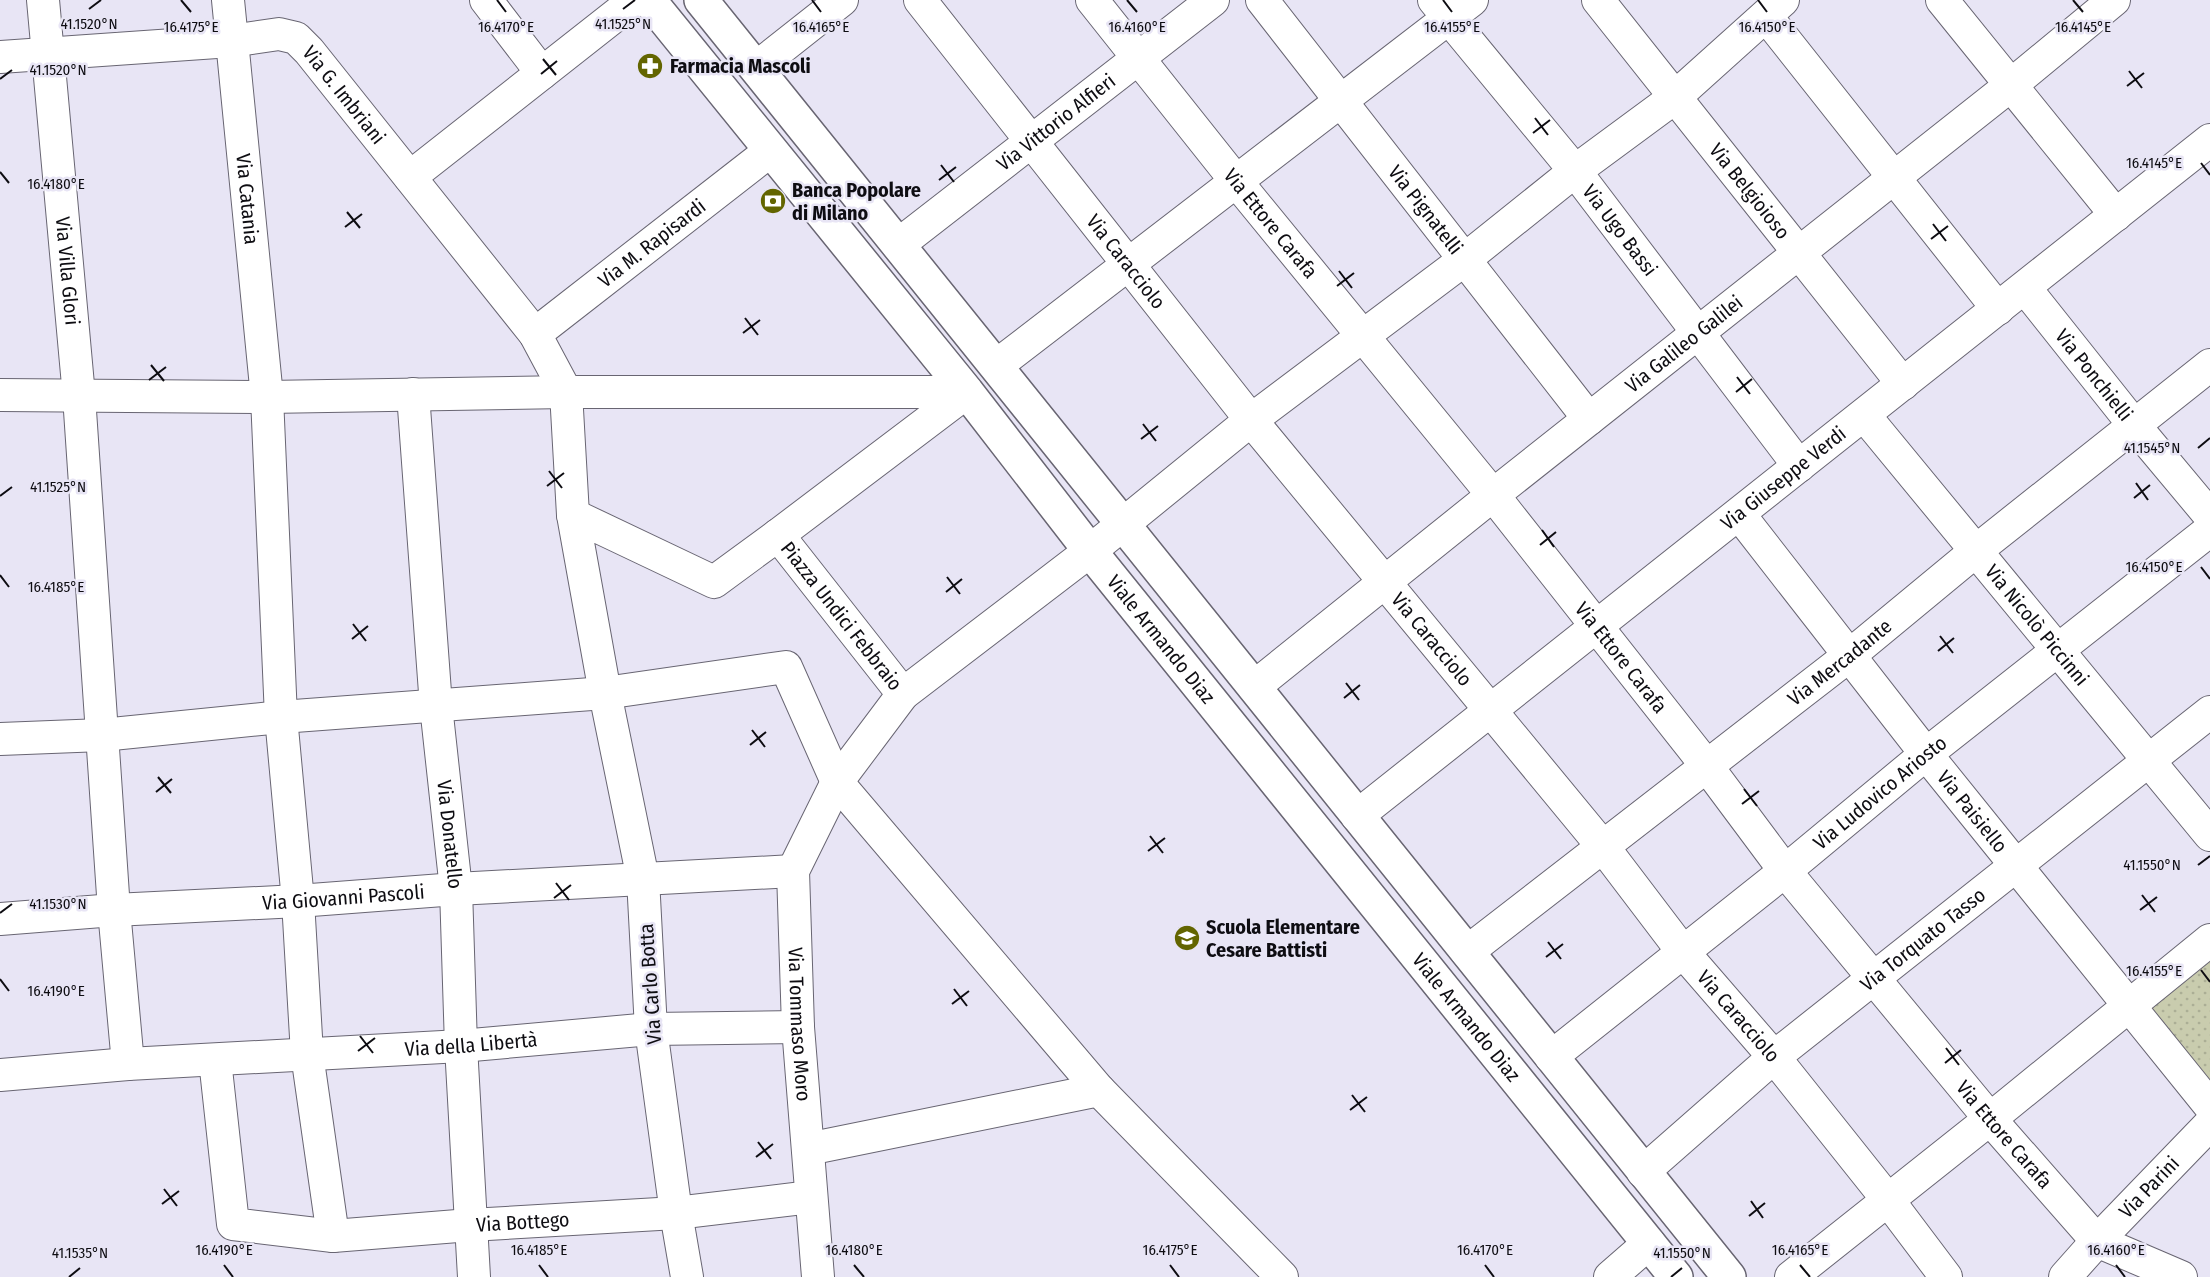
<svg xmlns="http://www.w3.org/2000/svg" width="2210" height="1277" viewBox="0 0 2210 1277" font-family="'Fira Sans Condensed',sans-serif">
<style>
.park{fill:url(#park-dots)}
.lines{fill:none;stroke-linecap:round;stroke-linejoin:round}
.street-casing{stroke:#686572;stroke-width:34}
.secondary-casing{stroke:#686572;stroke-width:36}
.street{stroke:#fff;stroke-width:32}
.secondary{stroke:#fff;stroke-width:33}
.ticks{fill:none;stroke:#0e0d12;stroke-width:2}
.labels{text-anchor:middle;stroke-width:5;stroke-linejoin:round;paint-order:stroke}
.poi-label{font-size:20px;font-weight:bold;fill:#0e0d12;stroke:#e8e5f5;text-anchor:start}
.street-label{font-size:20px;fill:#0e0d12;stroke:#e8e5f5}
.ticks-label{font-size:15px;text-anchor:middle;fill:#0e0d12;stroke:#e8e5f5;stroke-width:5;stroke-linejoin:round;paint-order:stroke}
</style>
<defs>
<pattern id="park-dots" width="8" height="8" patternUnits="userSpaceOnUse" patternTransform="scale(1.5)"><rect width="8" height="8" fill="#c9ccae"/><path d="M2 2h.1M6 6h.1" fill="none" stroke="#abae95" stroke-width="1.8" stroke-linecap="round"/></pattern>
</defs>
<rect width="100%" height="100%" fill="#e8e5f5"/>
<path class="park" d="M 2210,958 L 2210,1088 L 2149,1009 Z"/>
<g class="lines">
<g class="street-casing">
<g id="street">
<path id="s1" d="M 43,0 L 79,396 L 114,910 L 128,1064"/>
<path id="s2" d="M 228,0 L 267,397 L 281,717 L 298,901 L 307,1054 L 333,1236"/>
<path d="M 486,0 L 542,73"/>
<path id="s3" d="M 920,0 L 1251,420 L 1604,848 L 1683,952 L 1774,1057 L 1888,1200 L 1946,1277"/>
<path id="s4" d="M 1092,0 L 1236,181 L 1493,495 L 1706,765 L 1785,871 L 1990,1119 L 2097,1241 L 2181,1277"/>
<path id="s5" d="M 1262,0 L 1589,419"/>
<path id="s6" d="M 1434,0 L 1575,171 L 1799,466"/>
<path id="s7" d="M 1598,0 L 1903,384"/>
<path d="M 1942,0 L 2116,215"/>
<path d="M 1766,16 L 1998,309"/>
<path id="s8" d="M 0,57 L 231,41 L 279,34 L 296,38 L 309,51 L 535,334 L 566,392 L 573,515"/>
<path d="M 756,68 L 842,0"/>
<path d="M 410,177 L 635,0"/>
<path id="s9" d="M 898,245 L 1213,0"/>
<path id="s10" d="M 2025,288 L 2134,425 L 2210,516"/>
<path id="s11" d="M 535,334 L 770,151"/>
<path d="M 996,366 L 1472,0"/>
<path id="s12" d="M 413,394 L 436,706 L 456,889 L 461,1046 L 474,1277"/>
<path d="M 0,395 L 267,397 L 566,392 L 967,392"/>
<path id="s13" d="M 1864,415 L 2210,835"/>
<path id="s14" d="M 1739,514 L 1926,754 L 2210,1106"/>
<path d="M 778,535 L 967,392"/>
<path id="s15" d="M 1254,687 L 1493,495 L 2011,85 L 2114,0"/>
<path d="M 903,694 L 1090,551 L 1251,420 L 1464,260 L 1575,171 L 1674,98 L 1783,0"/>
<path d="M 0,739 L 102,735 L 281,717 L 605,693 L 786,667 L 837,782 L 1099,1090 L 1282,1277"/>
<path id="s16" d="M 1357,816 L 2210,140"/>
<path id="s17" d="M 0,919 L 114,910 L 298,901 L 456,889 L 793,871"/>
<path id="s18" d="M 1467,952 L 1850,655 L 1977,550 L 2210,365"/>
<path id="s19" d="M 1551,1057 L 1785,871 L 1926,754 L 2210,530"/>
<path id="s20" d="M 215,1060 L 233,1224 L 333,1236 L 470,1225 L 676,1213 L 811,1197"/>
<path id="s21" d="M 0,1075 L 128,1064 L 461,1046 L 651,1029 L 798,1027"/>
<path d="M 808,1149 L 1099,1090"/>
<path id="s22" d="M 1643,1172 L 1774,1057 L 2210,712"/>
<path id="s23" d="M 687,1277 L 676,1213 L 651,1029 L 643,879 L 605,693 L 573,515 L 714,582 L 778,535 L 903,694 L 837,782 L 793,871 L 798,1027 L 818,1277"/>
<path d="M 1610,1277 L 1649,1243"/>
<path d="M 1791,1277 L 1990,1119 L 2210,940"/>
<path id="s24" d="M 2065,1277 L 2097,1241 L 2210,1124"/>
</g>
</g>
<g class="secondary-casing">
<g id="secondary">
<path id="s25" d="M 649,0 L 967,392 L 1090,551 L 1676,1277"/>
<path d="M 701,0 L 1729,1277"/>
</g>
</g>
<use href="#street" class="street"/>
<use href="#secondary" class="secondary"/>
</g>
<path class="ticks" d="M 181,0 L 191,12M 497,0 L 506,12M 812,0 L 821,12M 1127,0 L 1137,12M 1443,0 L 1452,12M 1758,0 L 1767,12M 2073,0 L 2083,12M 89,9 L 101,0M 623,9 L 635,0M 543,59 L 556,75M 2129,71 L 2142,88M 541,74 L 557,61M 0,79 L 12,70M 2127,86 L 2144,73M 1535,118 L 1548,135M 1533,133 L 1550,120M 2201,163 L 2210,175M 941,165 L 954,182M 0,172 L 9,183M 939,180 L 956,167M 347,212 L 360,228M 1933,224 L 1946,241M 345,227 L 362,214M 1931,239 L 1948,226M 1339,271 L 1352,288M 1337,286 L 1354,273M 745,318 L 758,335M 743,333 L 760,320M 151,365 L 164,381M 1737,377 L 1750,394M 149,380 L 166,367M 1736,392 L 1752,379M 1143,424 L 1156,441M 1141,439 L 1158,426M 2198,448 L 2210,438M 549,471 L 562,488M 2136,483 L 2148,500M 547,486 L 564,473M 0,496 L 12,487M 2134,498 L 2150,485M 1542,530 L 1554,547M 1540,545 L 1556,532M 2201,567 L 2210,579M 0,575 L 9,587M 947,577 L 960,594M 946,592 L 962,579M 353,624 L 366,641M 1940,636 L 1953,653M 352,639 L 368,626M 1938,651 L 1954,638M 1346,683 L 1359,700M 1344,698 L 1360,685M 752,730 L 765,747M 750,745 L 766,732M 158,777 L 171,793M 1744,789 L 1757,806M 156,792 L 172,779M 1742,804 L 1759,791M 1150,836 L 1163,853M 1148,851 L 1165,838M 2198,865 L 2210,856M 556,883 L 569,900M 2142,895 L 2155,912M 554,898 L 571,885M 2140,910 L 2157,897M 0,913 L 12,904M 1548,942 L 1561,959M 1546,957 L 1563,944M 2201,970 L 2210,982M 0,979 L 9,991M 954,989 L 967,1006M 952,1004 L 969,991M 360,1036 L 373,1053M 1946,1048 L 1959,1065M 358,1051 L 375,1038M 1945,1063 L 1961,1050M 1352,1095 L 1365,1112M 1350,1110 L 1367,1097M 758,1142 L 771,1159M 756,1157 L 773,1144M 164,1189 L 177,1206M 1751,1201 L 1763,1218M 162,1204 L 179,1191M 1749,1216 L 1765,1203M 224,1265 L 233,1277M 539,1265 L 548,1277M 854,1265 L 864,1277M 1170,1265 L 1179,1277M 1485,1265 L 1494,1277M 1800,1265 L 1810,1277M 2116,1265 L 2125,1277M 69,1277 L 80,1268M 1671,1277 L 1682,1268"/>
<defs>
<g id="pharmacy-disc" transform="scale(1.35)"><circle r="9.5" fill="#636500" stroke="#e8e5f5"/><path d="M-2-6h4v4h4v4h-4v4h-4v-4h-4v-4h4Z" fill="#fff"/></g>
<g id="bank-disc" transform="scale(1.35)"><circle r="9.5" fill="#636500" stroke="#e8e5f5"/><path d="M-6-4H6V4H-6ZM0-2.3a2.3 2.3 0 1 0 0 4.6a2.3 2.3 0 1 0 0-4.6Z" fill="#fff"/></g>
<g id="school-disc" transform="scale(1.35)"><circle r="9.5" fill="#636500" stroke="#e8e5f5"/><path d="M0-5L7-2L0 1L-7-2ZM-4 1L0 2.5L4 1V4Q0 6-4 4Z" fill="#fff"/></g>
</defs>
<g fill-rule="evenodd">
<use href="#pharmacy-disc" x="650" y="66"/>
<use href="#bank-disc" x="773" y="201"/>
<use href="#school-disc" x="1187" y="938"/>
</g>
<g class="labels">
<g class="poi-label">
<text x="670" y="73">Farmacia Mascoli</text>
<text x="792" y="197">Banca Popolare<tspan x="792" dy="23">di Milano</tspan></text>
<text x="1206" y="934">Scuola Elementare<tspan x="1206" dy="23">Cesare Battisti</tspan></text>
</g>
<g class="street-label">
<text dy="7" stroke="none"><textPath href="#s8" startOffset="372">Via G. Imbriani</textPath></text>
<text dy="7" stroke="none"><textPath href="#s9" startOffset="200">Via Vittorio Alfieri</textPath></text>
<text dy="7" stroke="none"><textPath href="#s7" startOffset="244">Via Belgioioso</textPath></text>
<text dy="7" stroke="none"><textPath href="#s2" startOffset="200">Via Catania</textPath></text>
<text dy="7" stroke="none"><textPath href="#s5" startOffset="266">Via Pignatelli</textPath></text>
<text dy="7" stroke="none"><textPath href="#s4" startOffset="286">Via Ettore Carafa</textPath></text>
<text dy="7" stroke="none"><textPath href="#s6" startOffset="296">Via Ugo Bassi</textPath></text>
<text dy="7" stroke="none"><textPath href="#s11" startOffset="148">Via M. Rapisardi</textPath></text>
<text dy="7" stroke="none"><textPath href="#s3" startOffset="333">Via Caracciolo</textPath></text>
<text dy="7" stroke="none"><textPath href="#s1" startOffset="272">Via Villa Glori</textPath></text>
<text dy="7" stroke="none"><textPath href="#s15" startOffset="550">Via Galileo Galilei</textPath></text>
<text dy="7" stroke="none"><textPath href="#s10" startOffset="111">Via Ponchielli</textPath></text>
<text dy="7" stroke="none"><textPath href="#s16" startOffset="544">Via Giuseppe Verdi</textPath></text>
<text dy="7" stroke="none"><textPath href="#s23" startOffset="1110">Piazza Undici Febbraio</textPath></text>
<text dy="7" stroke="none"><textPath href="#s13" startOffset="272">Via Nicolò Piccinni</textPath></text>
<text dy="7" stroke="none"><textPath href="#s25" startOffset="819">Viale Armando Diaz</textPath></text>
<text dy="7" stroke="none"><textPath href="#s3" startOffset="819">Via Caracciolo</textPath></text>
<text dy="7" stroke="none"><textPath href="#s4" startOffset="844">Via Ettore Carafa</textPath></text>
<text dy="7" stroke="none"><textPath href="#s18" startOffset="472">Via Mercadante</textPath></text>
<text dy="7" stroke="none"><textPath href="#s19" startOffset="422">Via Ludovico Ariosto</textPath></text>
<text dy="7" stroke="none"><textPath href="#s14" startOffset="378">Via Paisiello</textPath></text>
<text dy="7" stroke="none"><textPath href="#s12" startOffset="442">Via Donatello</textPath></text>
<text dy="7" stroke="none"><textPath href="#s17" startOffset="344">Via Giovanni Pascoli</textPath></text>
<text dy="7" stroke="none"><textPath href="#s22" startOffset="364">Via Torquato Tasso</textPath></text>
<text transform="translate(650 984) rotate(-94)" y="7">Via Carlo Botta</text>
<text dy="7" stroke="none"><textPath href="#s3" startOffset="1305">Via Caracciolo</textPath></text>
<text dy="7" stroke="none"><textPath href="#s25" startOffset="1305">Viale Armando Diaz</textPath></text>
<text dy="7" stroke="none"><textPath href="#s23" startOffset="1572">Via Tommaso Moro</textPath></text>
<text dy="7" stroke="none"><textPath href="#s21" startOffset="472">Via della Libertà</textPath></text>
<text dy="7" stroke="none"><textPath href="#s4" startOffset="1456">Via Ettore Carafa</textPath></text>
<text dy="7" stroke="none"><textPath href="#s24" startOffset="123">Via Parini</textPath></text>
<text dy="7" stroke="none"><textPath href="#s20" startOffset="456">Via Bottego</textPath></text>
</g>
</g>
<g class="ticks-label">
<text x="89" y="29">41.1520°N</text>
<text x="623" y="29">41.1525°N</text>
<text x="506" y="32">16.4170°E</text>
<text x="1137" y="32">16.4160°E</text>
<text x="1452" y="32">16.4155°E</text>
<text x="1767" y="32">16.4150°E</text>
<text x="191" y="32">16.4175°E</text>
<text x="821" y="32">16.4165°E</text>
<text x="2083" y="32">16.4145°E</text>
<text x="58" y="75">41.1520°N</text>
<text x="2154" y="168">16.4145°E</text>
<text x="56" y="189">16.4180°E</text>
<text x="2152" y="453">41.1545°N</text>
<text x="58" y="492">41.1525°N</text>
<text x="2154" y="572">16.4150°E</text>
<text x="56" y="592">16.4185°E</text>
<text x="2152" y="870">41.1550°N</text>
<text x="58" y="909">41.1530°N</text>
<text x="2154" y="976">16.4155°E</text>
<text x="56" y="996">16.4190°E</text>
<text x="224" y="1255">16.4190°E</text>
<text x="539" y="1255">16.4185°E</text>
<text x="854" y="1255">16.4180°E</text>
<text x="1170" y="1255">16.4175°E</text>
<text x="1485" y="1255">16.4170°E</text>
<text x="1800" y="1255">16.4165°E</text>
<text x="2116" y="1255">16.4160°E</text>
<text x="80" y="1258">41.1535°N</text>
<text x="1682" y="1258">41.1550°N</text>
</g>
</svg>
